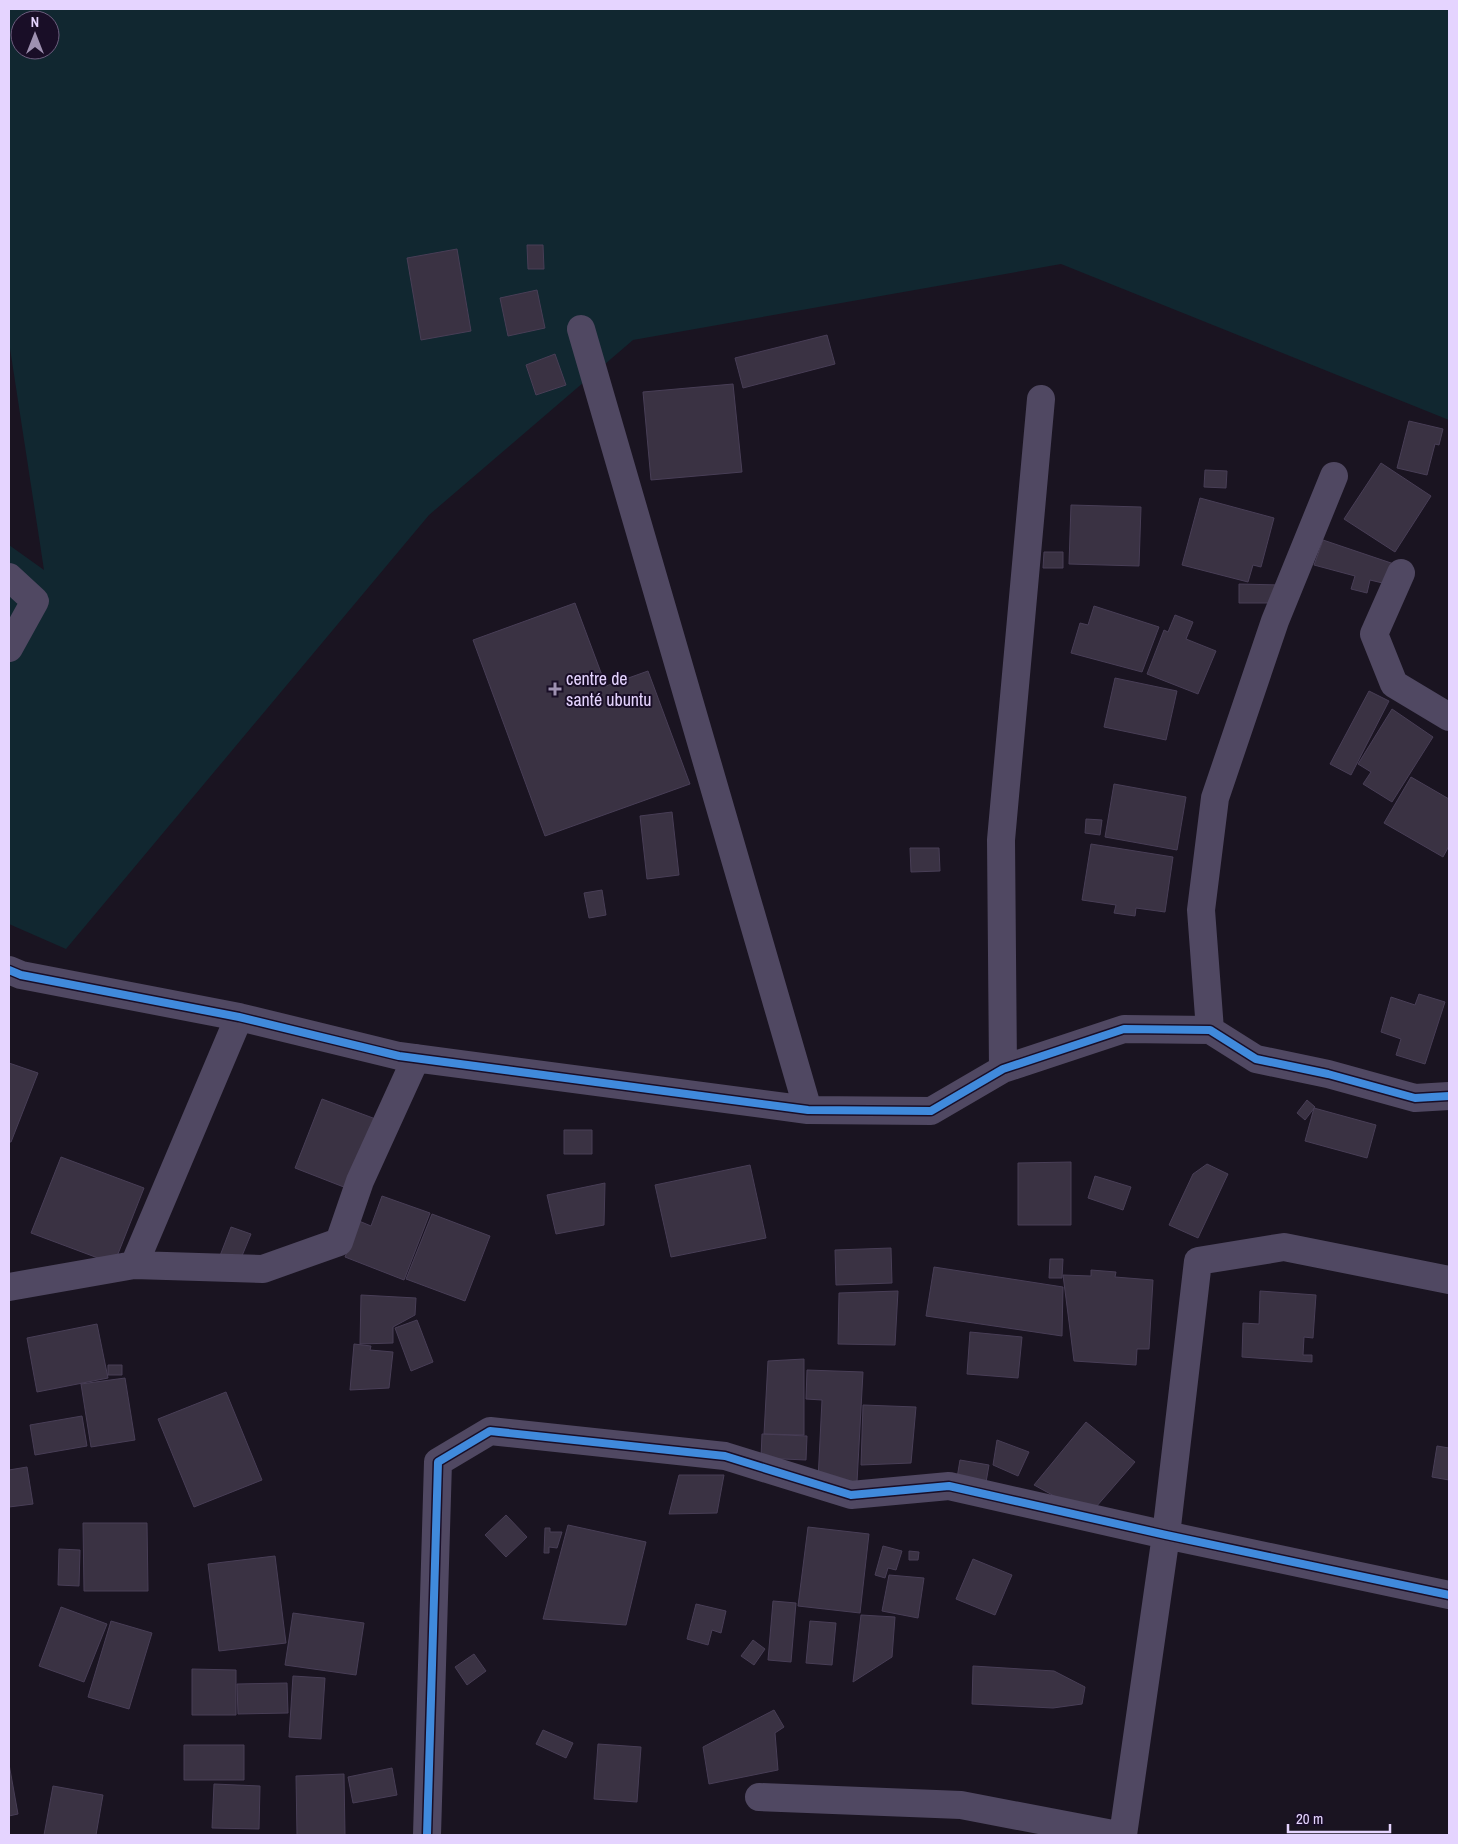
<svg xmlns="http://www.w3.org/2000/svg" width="1458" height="1844" viewBox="0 0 1458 1844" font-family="'Archivo Narrow',sans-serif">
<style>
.green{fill:#112730;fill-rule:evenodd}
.building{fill:#3a3243;stroke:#483e56}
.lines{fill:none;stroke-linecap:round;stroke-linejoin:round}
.minor{stroke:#504862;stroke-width:28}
.cycleway-casing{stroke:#190e27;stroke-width:11}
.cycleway{stroke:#408adc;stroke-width:8}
.poi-dot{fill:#9e91b1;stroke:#190e27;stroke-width:2}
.labels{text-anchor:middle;stroke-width:4;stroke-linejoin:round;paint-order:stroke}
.poi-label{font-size:18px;fill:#e5d4ff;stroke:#190e27;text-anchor:start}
</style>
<rect width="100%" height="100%" fill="#1a1421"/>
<path class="green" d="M 9,9 L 1449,9 L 1449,420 L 1061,264 L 633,340 L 429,515 L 66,949 L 9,924 L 9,545 L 44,570 L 9,342 ZM 20,20 L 50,20 L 50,50 L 20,50 Z"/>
<path class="building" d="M 527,245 L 543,245 L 544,269 L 528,269 Z
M 457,249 L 471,331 L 421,340 L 407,258 Z
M 537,290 L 545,328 L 508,336 L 500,298 Z
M 827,335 L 835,364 L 743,388 L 735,358 Z
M 555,354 L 566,385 L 536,395 L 526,365 Z
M 733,384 L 742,472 L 651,480 L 643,392 Z
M 1409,421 L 1443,429 L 1439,445 L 1435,444 L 1427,475 L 1397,468 Z
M 1381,463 L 1431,496 L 1395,552 L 1344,519 Z
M 1205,470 L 1227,471 L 1226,488 L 1204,487 Z
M 1200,498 L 1274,518 L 1261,567 L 1253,565 L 1248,582 L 1182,565 Z
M 1071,505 L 1141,507 L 1139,566 L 1069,564 Z
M 1323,540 L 1397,565 L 1391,585 L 1370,580 L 1367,593 L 1351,589 L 1355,576 L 1314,565 Z
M 1044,552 L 1063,552 L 1063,568 L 1043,568 Z
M 1239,584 L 1280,585 L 1280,603 L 1239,603 Z
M 575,603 L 606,686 L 648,671 L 690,784 L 545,836 L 473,640 Z
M 1094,606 L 1159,627 L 1142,672 L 1071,653 L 1080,623 L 1088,625 Z
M 1175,615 L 1193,622 L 1186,639 L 1216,651 L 1198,694 L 1147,674 L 1164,630 L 1168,632 Z
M 1115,678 L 1177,691 L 1166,740 L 1104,727 Z
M 1369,691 L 1389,701 L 1351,775 L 1330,764 Z
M 1392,709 L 1433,737 L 1392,802 L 1363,784 L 1371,772 L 1358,764 Z
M 1411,777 L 1449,799 L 1449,846 L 1443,857 L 1384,823 Z
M 1114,784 L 1186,797 L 1177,850 L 1105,837 Z
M 672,812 L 679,875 L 647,879 L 640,816 Z
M 1086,819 L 1102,820 L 1100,835 L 1085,833 Z
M 1091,844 L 1173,857 L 1165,912 L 1136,908 L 1135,916 L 1114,913 L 1116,905 L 1082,900 Z
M 910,848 L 939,848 L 940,871 L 911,872 Z
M 602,890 L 606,915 L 589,918 L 584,893 Z
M 1419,994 L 1445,1002 L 1425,1064 L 1396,1055 L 1401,1039 L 1381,1032 L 1391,997 L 1415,1005 Z
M 9,1063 L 38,1073 L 11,1142 L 9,1142 Z
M 322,1099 L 381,1121 L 354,1191 L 295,1168 Z
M 1307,1100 L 1315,1107 L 1305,1120 L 1297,1113 Z
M 1314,1108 L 1376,1125 L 1367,1158 L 1305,1141 Z
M 564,1130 L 592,1130 L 592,1154 L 564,1154 Z
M 61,1157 L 144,1188 L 114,1264 L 31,1233 Z
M 1071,1162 L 1071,1225 L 1018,1225 L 1018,1163 Z
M 1207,1164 L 1228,1174 L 1198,1238 L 1169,1225 L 1193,1174 Z
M 750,1165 L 766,1238 L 671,1257 L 655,1185 Z
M 1095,1176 L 1131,1187 L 1123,1210 L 1088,1198 Z
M 605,1183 L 604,1225 L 556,1234 L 547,1195 Z
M 382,1196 L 430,1213 L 404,1280 L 345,1257 L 359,1221 L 371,1226 Z
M 432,1214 L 490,1236 L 465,1301 L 406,1279 Z
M 231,1227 L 251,1234 L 237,1268 L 218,1261 Z
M 891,1248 L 892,1283 L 836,1285 L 835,1250 Z
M 1050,1259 L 1063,1259 L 1062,1278 L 1049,1278 Z
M 934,1267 L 1063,1287 L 1062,1336 L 926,1316 Z
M 1091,1270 L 1116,1272 L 1115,1277 L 1153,1280 L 1149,1349 L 1137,1349 L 1136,1365 L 1074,1361 L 1063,1275 L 1091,1276 Z
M 898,1291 L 895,1345 L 838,1344 L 839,1293 Z
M 1260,1291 L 1316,1295 L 1313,1338 L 1304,1337 L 1303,1355 L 1312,1355 L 1312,1362 L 1242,1357 L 1243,1323 L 1259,1324 Z
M 361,1295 L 416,1298 L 415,1315 L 393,1327 L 393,1343 L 360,1344 Z
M 417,1320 L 433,1362 L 411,1371 L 395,1328 Z
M 97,1324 L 108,1378 L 37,1392 L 27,1338 Z
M 970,1332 L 1022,1337 L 1018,1378 L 967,1374 Z
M 354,1344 L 371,1346 L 370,1350 L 393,1352 L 389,1388 L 350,1390 Z
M 804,1359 L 804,1435 L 764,1434 L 768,1361 Z
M 108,1365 L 122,1365 L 122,1375 L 108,1375 Z
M 807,1370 L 863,1372 L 857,1482 L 818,1480 L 822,1400 L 806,1399 Z
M 125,1378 L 135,1440 L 91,1447 L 81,1384 Z
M 226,1392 L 262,1480 L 194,1507 L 158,1419 Z
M 863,1405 L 916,1407 L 911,1463 L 861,1465 Z
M 82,1416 L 87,1446 L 35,1455 L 30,1425 Z
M 1086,1422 L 1135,1462 L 1089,1515 L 1034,1485 Z
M 762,1434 L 807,1436 L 806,1460 L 761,1458 Z
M 997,1440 L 1029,1452 L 1018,1476 L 993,1465 Z
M 1437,1446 L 1449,1448 L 1449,1480 L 1432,1477 Z
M 960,1460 L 989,1465 L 985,1488 L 956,1484 Z
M 27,1467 L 33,1504 L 9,1507 L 9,1470 Z
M 679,1475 L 724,1475 L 717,1513 L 669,1514 Z
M 506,1515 L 527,1537 L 506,1557 L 485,1535 Z
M 83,1523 L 147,1523 L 148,1591 L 84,1591 Z
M 568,1525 L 646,1542 L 626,1625 L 543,1619 Z
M 808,1527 L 869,1534 L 860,1613 L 798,1606 Z
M 545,1528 L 550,1528 L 550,1532 L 562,1532 L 557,1548 L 549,1547 L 549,1553 L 544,1553 Z
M 883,1546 L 902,1551 L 896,1570 L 888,1568 L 885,1578 L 875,1575 Z
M 59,1549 L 80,1550 L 79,1586 L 58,1585 Z
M 909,1551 L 919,1552 L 918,1560 L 909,1560 Z
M 275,1556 L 286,1643 L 219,1651 L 208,1564 Z
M 973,1559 L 1012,1575 L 995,1615 L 956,1599 Z
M 889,1575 L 924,1578 L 918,1618 L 882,1611 Z
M 773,1601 L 796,1603 L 791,1662 L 768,1660 Z
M 696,1604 L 726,1611 L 721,1633 L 712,1630 L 708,1645 L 687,1639 Z
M 61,1607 L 107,1624 L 84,1682 L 39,1666 Z
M 293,1613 L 364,1623 L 356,1675 L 285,1665 Z
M 861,1615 L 895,1617 L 892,1657 L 853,1682 Z
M 111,1621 L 152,1633 L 129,1709 L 88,1697 Z
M 810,1621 L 836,1623 L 832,1665 L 806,1663 Z
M 753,1640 L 765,1649 L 754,1665 L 741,1656 Z
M 474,1654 L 486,1671 L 467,1685 L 455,1667 Z
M 973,1666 L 1054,1671 L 1085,1687 L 1082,1704 L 1053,1708 L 972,1704 Z
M 192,1669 L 236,1670 L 236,1715 L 192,1715 Z
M 293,1676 L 325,1678 L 321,1739 L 289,1737 Z
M 287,1683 L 288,1713 L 238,1714 L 237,1684 Z
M 774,1710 L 784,1727 L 775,1733 L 778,1770 L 709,1784 L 703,1747 Z
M 543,1730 L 573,1743 L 566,1758 L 536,1744 Z
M 598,1744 L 641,1747 L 637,1802 L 594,1799 Z
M 184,1745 L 244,1745 L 244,1780 L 184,1780 Z
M 9,1764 L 18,1814 L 9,1816 Z
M 392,1768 L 397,1795 L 353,1803 L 348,1777 Z
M 344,1774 L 345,1835 L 297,1835 L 296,1776 Z
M 214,1784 L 260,1786 L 259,1829 L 212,1828 Z
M 53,1786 L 103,1795 L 96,1835 L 44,1835 Z"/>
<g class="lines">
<path class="minor" d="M 581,329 L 808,1110
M 1401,573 L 1374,634 L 1394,684 L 1449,717
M 9,577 L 35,601 L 9,648
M 9,970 L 21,975 L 239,1017 L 399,1056 L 808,1110 L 931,1111 L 1003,1069 L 1124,1029 L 1210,1030 L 1256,1059 L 1328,1074 L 1415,1098 L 1449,1096
M 1210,1030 L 1201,910 L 1215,798 L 1275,621 L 1334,476
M 1003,1069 L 1001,840 L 1041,399
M 134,1265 L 263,1269 L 339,1242 L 360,1181 L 416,1058
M 9,1287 L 134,1265 L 239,1017
M 759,1797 L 961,1805 L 1118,1835
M 427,1835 L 438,1462 L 490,1431 L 725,1456 L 851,1495 L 949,1486 L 1166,1535 L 1449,1595
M 1123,1835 L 1166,1535 L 1198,1261 L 1284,1247 L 1449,1280"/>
<g class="cycleway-casing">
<path id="cycleway" d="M 9,970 L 21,975 L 239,1017 L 399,1056 L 808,1110 L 931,1111 L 1003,1069 L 1124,1029 L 1210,1030 L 1256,1059 L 1328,1074 L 1415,1098 L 1449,1096
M 427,1835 L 438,1462 L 490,1431 L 725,1456 L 851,1495 L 949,1486 L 1166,1535 L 1449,1595"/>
</g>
<use href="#cycleway" class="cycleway"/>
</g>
<path class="poi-dot" d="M552.5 681.5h5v5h5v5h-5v5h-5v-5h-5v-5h5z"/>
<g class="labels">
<g class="poi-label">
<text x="566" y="685">centre de<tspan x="566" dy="21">santé ubuntu</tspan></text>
</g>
</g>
<rect width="1458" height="1844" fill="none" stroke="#e5d4ff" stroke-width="20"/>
<g transform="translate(35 35)"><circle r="24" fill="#190e27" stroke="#6b5d7d"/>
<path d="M0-4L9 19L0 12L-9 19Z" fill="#9e91b1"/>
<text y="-8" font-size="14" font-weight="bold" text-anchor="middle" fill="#e5d4ff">N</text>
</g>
<path d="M1288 1824v8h102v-8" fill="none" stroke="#e5d4ff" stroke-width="2.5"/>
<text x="1296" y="1824" font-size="15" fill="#e5d4ff" stroke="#190e27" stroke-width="4" paint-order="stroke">20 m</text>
</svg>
